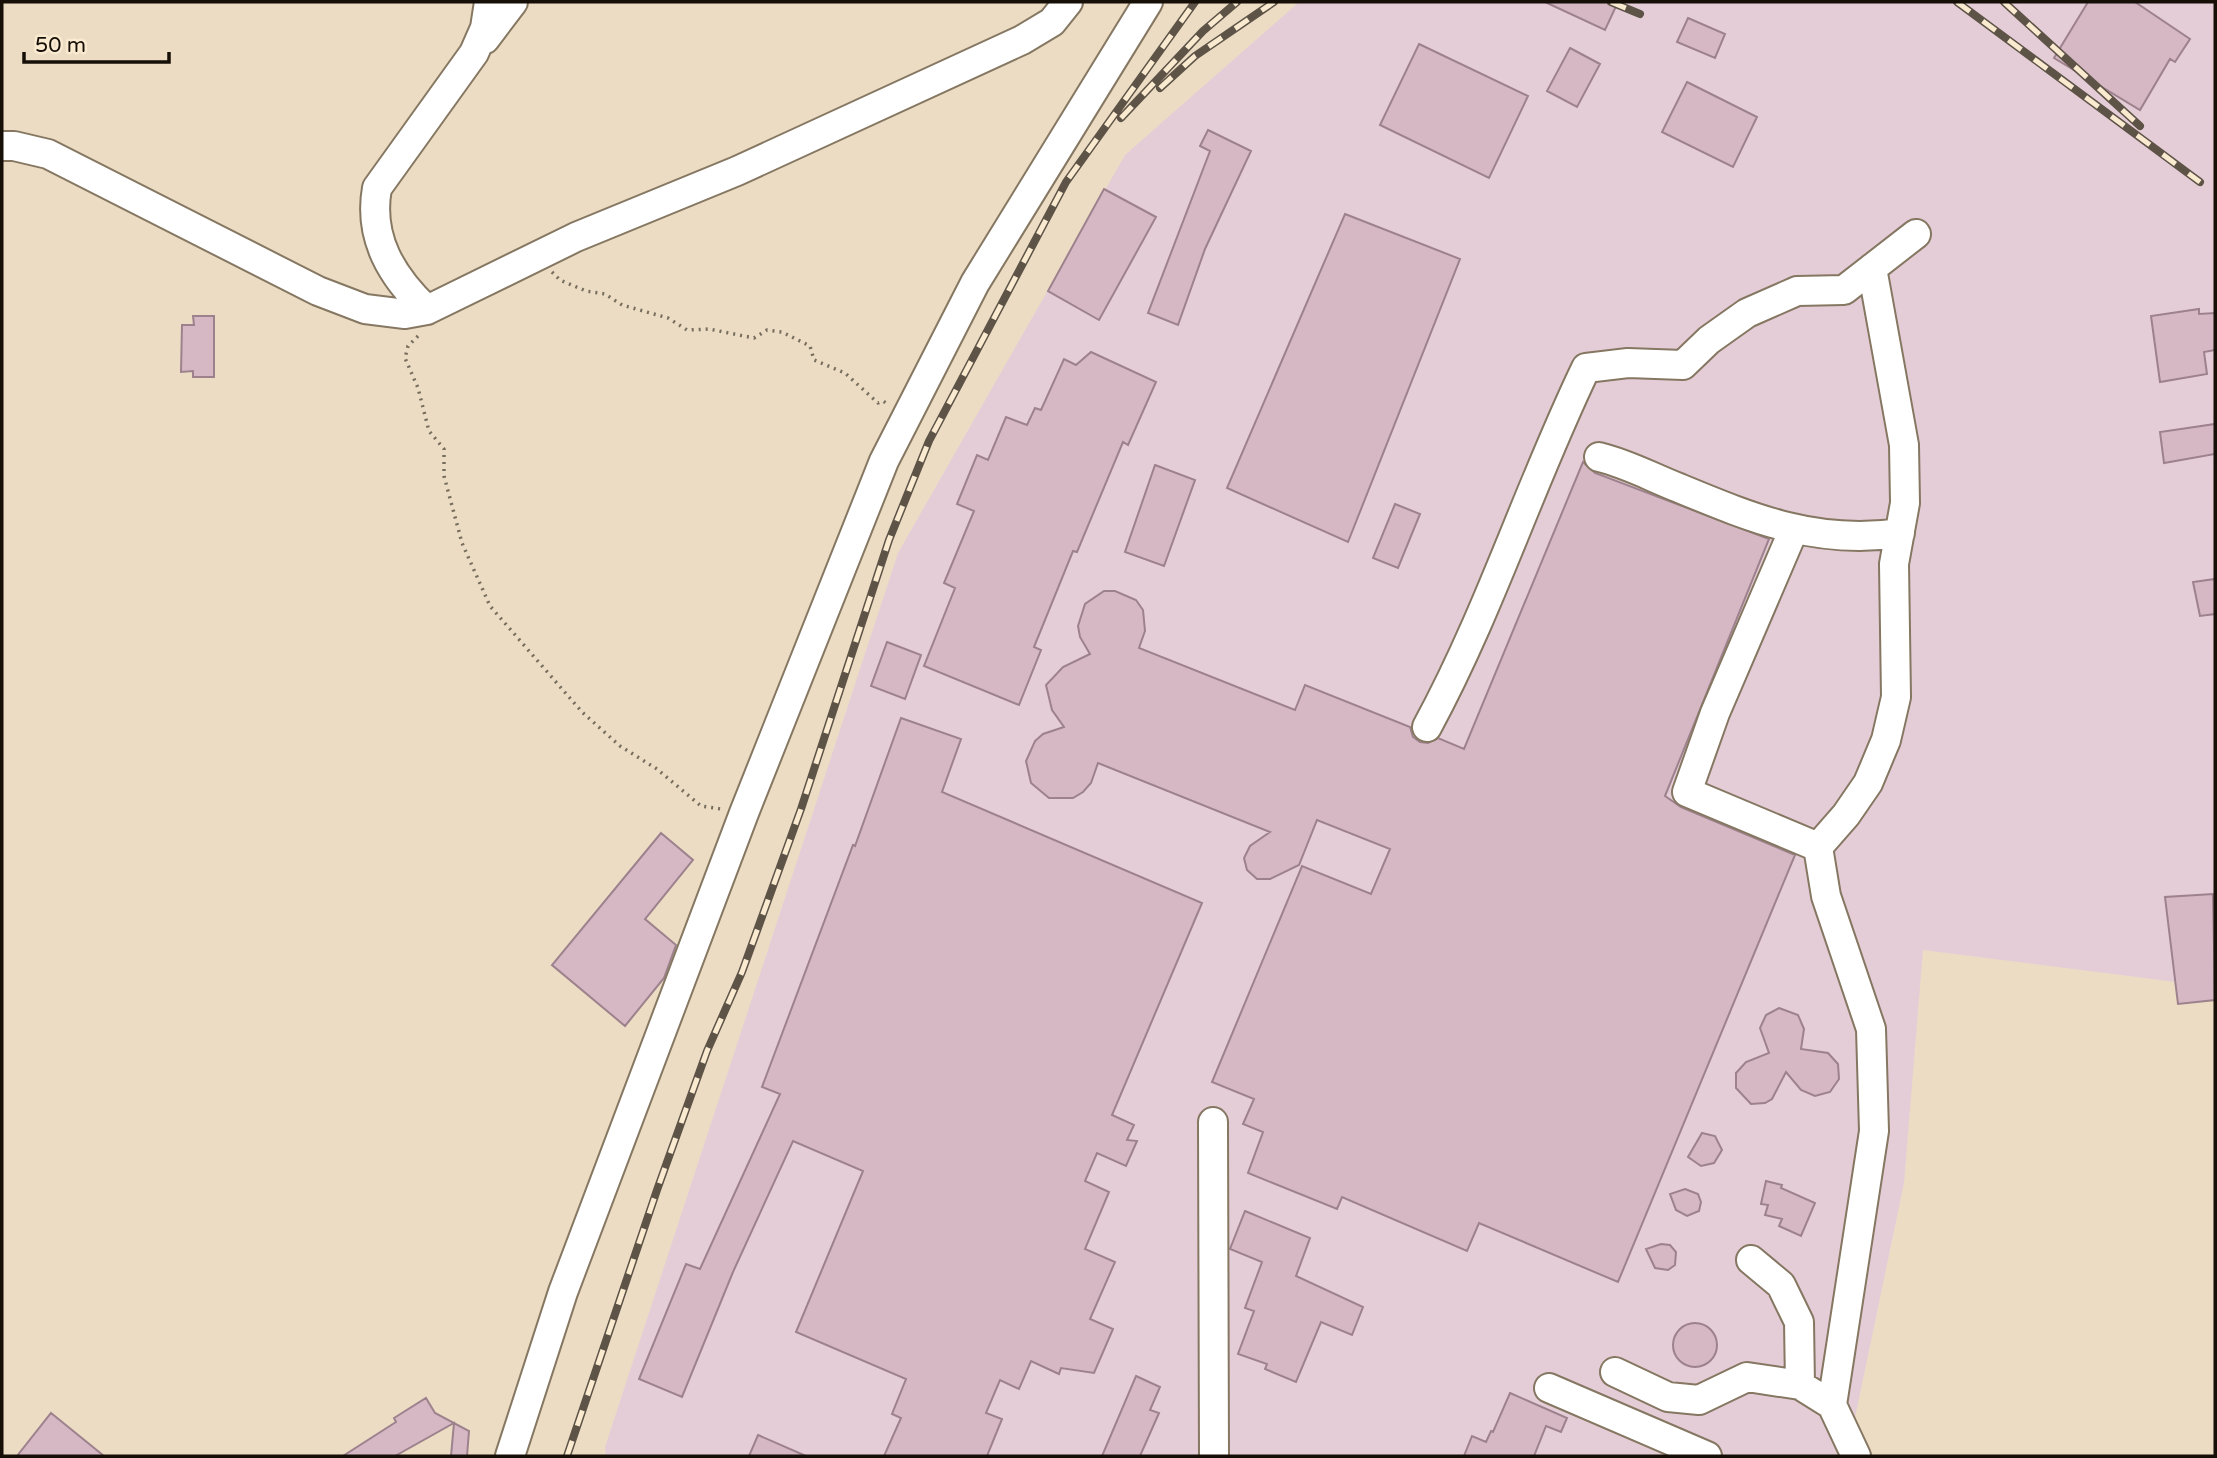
<svg xmlns="http://www.w3.org/2000/svg" width="2217" height="1458" viewBox="0 0 2217 1458" font-family="'Varela Round',sans-serif">
<style>
.industrial{fill:#e5cdd8}
.building{fill:#d5b8c3;stroke:#9d828d;stroke-width:2}
.lines{fill:none;stroke-linecap:round;stroke-linejoin:round}
.minor-casing{stroke:#857761;stroke-width:32}
.path{stroke:#776d5d;stroke-width:3.5;stroke-dasharray:2 5;stroke-linecap:butt}
.minor{stroke:#fff;stroke-width:28}
.rail-casing{stroke:#5d5346;stroke-width:8}
.rail{stroke:#f9ead0;stroke-width:5;stroke-dasharray:16;stroke-linecap:butt}
</style>
<rect width="100%" height="100%" fill="#ecdcc4"/>
<path class="industrial" d="M 1299,2 L 2215,2 L 2215,987 L 1923,950 L 1904,1183 L 1847,1456 L 606,1456 L 605,1447 L 898,553 L 1125,155 Z"/>
<path class="building" d="M 1545,2 L 1618,2 L 1605,30 Z
M 2088,2 L 2135,2 L 2190,39 L 2175,62 L 2170,59 L 2140,110 L 2054,58 Z
M 1688,18 L 1725,34 L 1715,58 L 1677,42 Z
M 1419,44 L 1528,96 L 1489,178 L 1380,125 Z
M 1570,48 L 1600,64 L 1577,107 L 1547,91 Z
M 1687,82 L 1757,117 L 1733,167 L 1662,132 Z
M 1208,130 L 1251,151 L 1205,249 L 1178,325 L 1148,313 L 1210,151 L 1200,146 Z
M 1104,189 L 1156,217 L 1099,320 L 1048,291 Z
M 1345,214 L 1460,259 L 1348,542 L 1227,488 Z
M 2199,309 L 2199,314 L 2215,313 L 2215,350 L 2204,352 L 2207,374 L 2160,382 L 2151,316 Z
M 193,316 L 214,316 L 214,377 L 193,377 L 193,371 L 181,372 L 182,325 L 194,325 Z
M 1091,352 L 1156,382 L 1128,445 L 1123,442 L 1077,552 L 1073,551 L 1034,647 L 1041,650 L 1019,705 L 924,666 L 955,588 L 944,583 L 974,511 L 957,504 L 977,455 L 988,460 L 1006,417 L 1027,425 L 1035,408 L 1041,410 L 1064,359 L 1076,365 Z
M 2215,424 L 2215,454 L 2164,463 L 2160,432 Z
M 1583,462 L 1595,473 L 1769,539 L 1665,796 L 1681,807 L 1795,855 L 1618,1282 L 1479,1223 L 1467,1251 L 1342,1197 L 1337,1209 L 1248,1173 L 1263,1132 L 1243,1124 L 1254,1099 L 1212,1082 L 1302,866 L 1371,894 L 1390,849 L 1317,820 L 1299,865 L 1270,879 L 1257,879 L 1247,870 L 1244,858 L 1250,846 L 1270,832 L 1098,763 L 1091,783 L 1083,792 L 1073,798 L 1049,798 L 1031,783 L 1026,761 L 1035,741 L 1043,734 L 1064,727 L 1052,710 L 1046,685 L 1063,667 L 1090,654 L 1080,637 L 1078,626 L 1085,604 L 1104,591 L 1115,591 L 1136,600 L 1143,610 L 1145,631 L 1139,648 L 1295,710 L 1305,685 L 1410,727 L 1413,737 L 1420,742 L 1428,743 L 1438,738 L 1464,749 Z
M 1155,465 L 1195,480 L 1164,566 L 1125,552 Z
M 1395,504 L 1420,514 L 1398,568 L 1373,558 Z
M 2215,579 L 2215,614 L 2200,616 L 2193,582 Z
M 887,642 L 921,655 L 905,699 L 871,686 Z
M 901,718 L 961,739 L 942,792 L 1202,903 L 1112,1115 L 1134,1125 L 1127,1140 L 1137,1141 L 1126,1166 L 1097,1153 L 1085,1181 L 1109,1192 L 1085,1249 L 1115,1262 L 1090,1319 L 1113,1329 L 1094,1373 L 1061,1368 L 1059,1374 L 1031,1361 L 1019,1389 L 1000,1380 L 986,1413 L 1002,1419 L 987,1456 L 884,1456 L 901,1418 L 892,1414 L 906,1379 L 796,1332 L 863,1171 L 793,1141 L 733,1272 L 682,1397 L 639,1379 L 686,1264 L 700,1269 L 780,1094 L 762,1087 L 853,845 L 855,846 Z
M 661,833 L 693,860 L 645,919 L 676,945 L 664,978 L 625,1026 L 552,965 Z
M 2213,894 L 2215,1000 L 2178,1004 L 2165,897 Z
M 1779,1008 L 1798,1015 L 1804,1029 L 1801,1049 L 1828,1053 L 1838,1064 L 1839,1079 L 1830,1092 L 1815,1096 L 1801,1090 L 1786,1072 L 1772,1099 L 1765,1103 L 1751,1104 L 1736,1088 L 1736,1073 L 1746,1062 L 1769,1053 L 1760,1028 L 1766,1015 Z
M 1702,1133 L 1715,1136 L 1722,1150 L 1714,1163 L 1701,1166 L 1688,1157 Z
M 1766,1181 L 1782,1185 L 1781,1188 L 1815,1203 L 1801,1236 L 1779,1226 L 1782,1219 L 1765,1215 L 1768,1205 L 1761,1204 Z
M 1685,1189 L 1698,1194 L 1701,1202 L 1699,1211 L 1687,1216 L 1676,1210 L 1670,1194 Z
M 1245,1211 L 1310,1238 L 1296,1276 L 1363,1307 L 1352,1335 L 1321,1322 L 1296,1382 L 1265,1369 L 1267,1364 L 1238,1354 L 1254,1311 L 1245,1308 L 1262,1262 L 1230,1249 Z
M 1661,1244 L 1670,1245 L 1676,1252 L 1675,1265 L 1668,1270 L 1655,1268 L 1646,1249 Z
M1673 1345a22 22 0 1 1 44 0a22 22 0 1 1-44 0Z
M 1136,1376 L 1160,1387 L 1150,1410 L 1159,1413 L 1140,1456 L 1102,1456 Z
M 1510,1393 L 1567,1418 L 1561,1432 L 1546,1426 L 1534,1456 L 1464,1456 L 1472,1436 L 1486,1442 L 1491,1431 L 1493,1432 Z
M 426,1398 L 435,1413 L 469,1431 L 467,1456 L 451,1456 L 454,1423 L 395,1456 L 343,1456 L 396,1422 L 394,1418 Z
M 51,1413 L 104,1456 L 17,1456 Z
M 758,1435 L 806,1456 L 749,1456 Z"/>
<g class="lines">
<g class="minor-casing">
<path id="minor" d="M 485,39 L 513,2
M 2,146 L 14,146 L 48,154 L 318,291 L 365,309 L 405,314 L 427,310 L 576,237 L 737,171 L 1022,40 L 1052,22 L 1068,2
M 427,310 C 392,277 368,238 377,188 L 474,53 L 485,28 L 489,2
M 1599,457 C 1628,464 1651,477 1679,488 C 1754,519 1816,545 1900,533
M 1794,529 L 1715,713 L 1687,792 L 1818,847 L 1846,815 L 1868,783 L 1886,740 L 1896,697 L 1894,564 L 1905,503 L 1904,445 L 1872,268
M 1427,727 C 1490,611 1529,486 1586,368 L 1628,363 L 1683,365 L 1709,340 L 1747,313 L 1797,291 L 1844,290 L 1916,234
M 1213,1122 L 1214,1456
M 1751,1260 L 1781,1285 L 1799,1322 L 1800,1385 L 1832,1405 L 1874,1131 L 1871,1029 L 1826,896 L 1818,847
M 1615,1372 L 1668,1397 L 1699,1400 L 1747,1377 L 1800,1385
M 1549,1388 L 1707,1456
M 1832,1405 L 1856,1456
M 510,1456 L 563,1292 L 744,813 L 884,461 L 975,283 L 1148,2"/>
</g>
<path class="path" d="M 552,272 L 560,280 L 586,291 L 605,294 L 622,305 L 668,318 L 687,330 L 709,329 L 754,338 L 767,330 L 782,332 L 810,346 L 814,360 L 845,373 L 878,403 L 883,401 L 889,405
M 418,336 L 408,346 L 405,358 L 418,388 L 429,431 L 444,449 L 444,476 L 462,543 L 490,606 L 582,712 L 620,746 L 657,769 L 701,806 L 721,809"/>
<use href="#minor" class="minor"/>
<g class="rail-casing">
<path id="rail" d="M 1611,2 L 1640,14
M 1957,2 L 2200,182
M 2004,2 L 2140,126
M 1160,88 L 1195,56 L 1274,2
M 1121,118 L 1203,31 L 1237,2
M 567,1456 L 657,1190 L 707,1051 L 742,972 L 801,809 L 889,540 L 929,441 L 1066,182 L 1195,2"/>
</g>
<use href="#rail" class="rail"/>
</g>
<rect width="2217" height="1458" fill="none" stroke="#150f07" stroke-width="7"/>
<path d="M24 52v10h145v-10" fill="none" stroke="#150f07" stroke-width="3.5"/>
<text x="35" y="52" font-size="21" fill="#150f07" stroke="#f9ead0" stroke-width="5" paint-order="stroke">50 m</text>
</svg>
